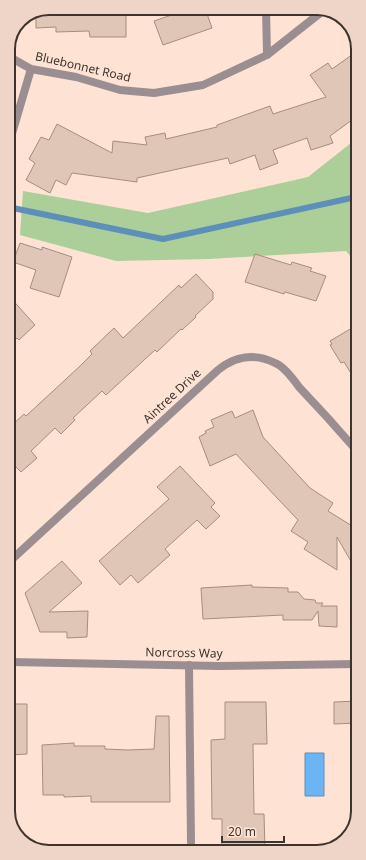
<svg xmlns="http://www.w3.org/2000/svg" width="366" height="860" viewBox="0 0 366 860" font-family="'Noto Sans',sans-serif">
<style>
.green{fill:#acce98}
.water{fill:#6bb5f5;stroke:#5e8eba}
.lines{fill:none;stroke-linecap:round;stroke-linejoin:round}
.stream{stroke:#5e8eba;stroke-width:6}
.building{fill:#e0c6b7;stroke:#a68d80}
.lane{stroke:#9b8e90;stroke-width:8}
.street{stroke:#9b8e90;stroke-width:8}
.labels{text-anchor:middle;stroke-width:3;stroke-linejoin:round;paint-order:stroke}
.street-label{font-size:12px;fill:#3e342f;stroke:#fee3d5}
.rim{fill:none;stroke:#3e342f;stroke-width:2}
</style>
<rect width="100%" height="100%" fill="#fee3d5"/>
<path class="green" d="M 356,139 L 357,264 L 346,251 L 209,259 L 116,261 L 20,235 L 23,191 L 148,213 L 308,177 Z"/>
<path class="water" d="M 305,753 L 324,753 L 324,796 L 305,796 Z"/>
<g class="lines">
<path class="stream" d="M 8,207 L 163,239 L 356,197"/>
</g>
<path class="building" d="M 49,8 L 126,8 L 126,37 L 90,37 L 89,31 L 56,32 L 56,27 L 36,28 L 36,13 Z
M 192,8 L 205,8 L 212,28 L 163,45 L 154,21 Z
M 356,52 L 356,117 L 330,136 L 333,143 L 311,150 L 307,138 L 273,150 L 278,163 L 260,170 L 255,155 L 230,164 L 228,158 L 137,178 L 137,182 L 72,173 L 66,185 L 56,180 L 50,193 L 26,180 L 35,163 L 29,159 L 41,137 L 49,140 L 57,124 L 112,153 L 113,141 L 147,145 L 145,137 L 165,133 L 166,139 L 217,127 L 217,125 L 270,106 L 273,114 L 326,97 L 310,75 L 328,63 L 332,69 Z
M 20,243 L 42,250 L 42,247 L 72,257 L 59,297 L 30,288 L 36,270 L 13,262 Z
M 255,254 L 291,265 L 292,262 L 312,268 L 310,271 L 326,276 L 316,301 L 285,292 L 284,294 L 245,282 Z
M 196,274 L 213,292 L 213,299 L 195,316 L 196,317 L 182,330 L 181,329 L 157,352 L 155,350 L 106,395 L 102,391 L 73,418 L 75,420 L 61,434 L 55,428 L 31,451 L 37,458 L 21,472 L 9,460 L 9,428 L 24,414 L 26,416 L 79,367 L 92,354 L 90,351 L 114,328 L 123,338 L 179,285 L 181,288 Z
M 9,296 L 35,325 L 19,340 L 17,338 L 9,345 Z
M 357,325 L 357,383 L 344,362 L 341,363 L 330,345 L 332,344 L 330,341 Z
M 253,410 L 263,437 L 310,488 L 333,503 L 328,511 L 357,529 L 357,572 L 337,537 L 337,570 L 304,549 L 308,542 L 291,531 L 298,520 L 278,499 L 236,454 L 210,466 L 199,437 L 206,433 L 205,431 L 214,427 L 211,420 L 232,411 L 235,418 Z
M 180,466 L 215,503 L 211,507 L 220,516 L 206,529 L 197,520 L 165,549 L 170,555 L 138,583 L 131,575 L 120,585 L 99,561 L 169,499 L 157,487 Z
M 62,561 L 82,583 L 49,612 L 88,611 L 87,637 L 67,638 L 67,632 L 40,632 L 25,593 Z
M 252,585 L 252,587 L 288,588 L 288,592 L 298,592 L 304,599 L 315,600 L 316,603 L 323,603 L 321,606 L 337,606 L 337,627 L 319,626 L 318,611 L 312,620 L 283,620 L 283,615 L 203,619 L 201,588 Z
M 358,701 L 358,723 L 334,724 L 334,702 Z
M 225,702 L 266,702 L 267,744 L 253,744 L 254,814 L 264,814 L 265,850 L 222,851 L 222,819 L 212,819 L 211,740 L 225,739 Z
M 10,704 L 27,704 L 27,754 L 10,755 Z
M 156,716 L 169,716 L 170,802 L 91,802 L 91,796 L 64,797 L 64,795 L 43,795 L 42,745 L 74,743 L 74,746 L 105,746 L 105,749 L 128,750 L 154,749 Z"/>
<g class="lines">
<path class="lane" d="M 189,665 L 191,842"/>
<path class="street" d="M 266,8 L 267,55
M 8,56 L 31,69 L 76,77 L 120,90 L 154,93 L 203,85 L 267,55 L 324,10
M 8,57 L 9,44
M 8,147 L 31,69
M 9,562 L 218,370 C 235,356 255,353 275,363 C 283,366 294,380 299,387 C 319,408 338,429 357,451
M 10,662 L 219,666 L 358,664"/>
</g>
<g class="labels">
<g class="street-label">
<text transform="translate(83 67) rotate(13)" y="4">Bluebonnet Road</text>
<text transform="translate(172 396) rotate(-43)" y="4">Aintree Drive</text>
<text transform="translate(184 653) rotate(1)" y="4">Norcross Way</text>
</g>
</g>
<path d="M0 0H366V860H0ZM49 15H317A34 34 0 0 1 351 49V811A34 34 0 0 1 317 845H49A34 34 0 0 1 15 811V49A34 34 0 0 1 49 15Z" fill="#efd5c8" fill-rule="evenodd"/>
<path class="rim" d="M49 15H317A34 34 0 0 1 351 49V811A34 34 0 0 1 317 845H49A34 34 0 0 1 15 811V49A34 34 0 0 1 49 15Z"/>
<path d="M222 836v6h62v-6" fill="none" stroke="#3e342f" stroke-width="2"/>
<text x="228" y="836" font-size="12" fill="#3e342f" stroke="#fee3d5" stroke-width="3" paint-order="stroke">20 m</text>
</svg>
